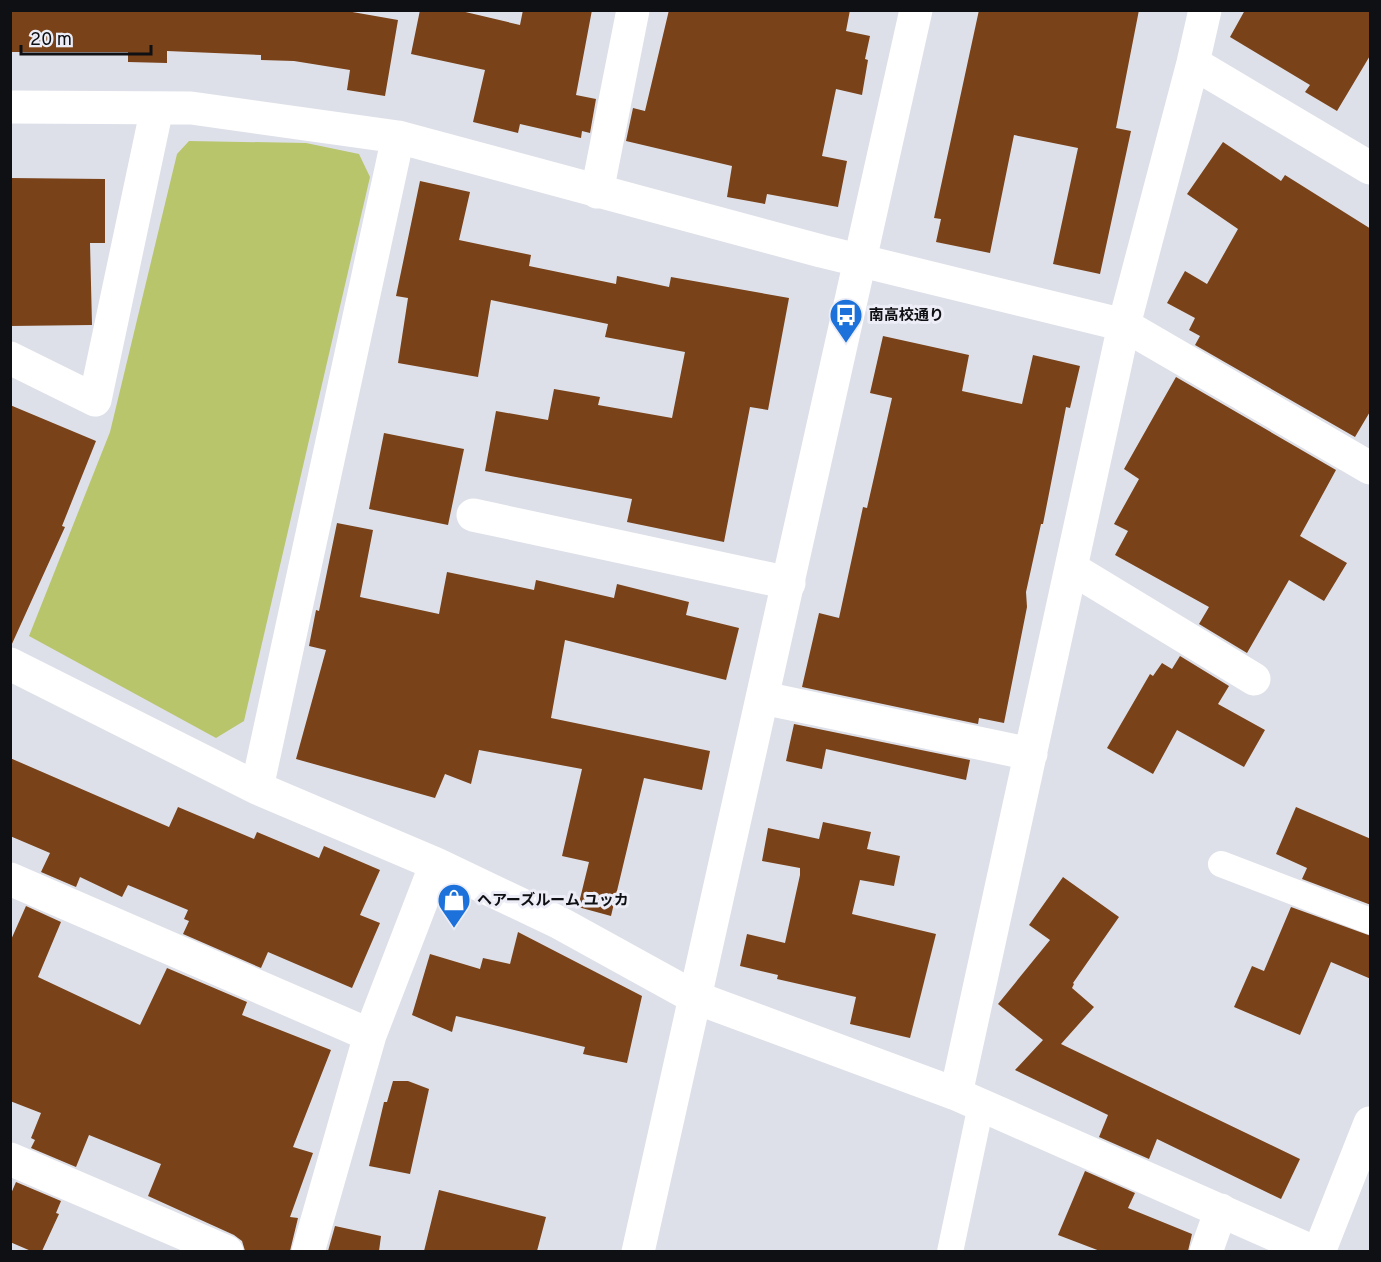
<svg xmlns="http://www.w3.org/2000/svg" width="1381" height="1262" viewBox="0 0 1381 1262" font-family="Overpass,'Noto Sans JP',sans-serif">
<style>
.green{fill:#b8c56b}
.building{fill:#794218}
.lines{fill:none;stroke-linecap:round;stroke-linejoin:round}
.service{stroke:#fff;stroke-width:26}
.minor{stroke:#fff;stroke-width:33}
.tertiary{stroke:#fff;stroke-width:33}
.labels{text-anchor:middle;stroke-width:6;stroke-linejoin:round;paint-order:stroke}
.poi-label{font-size:15px;font-weight:bold;fill:#0f1013;stroke:#ecedf6;text-anchor:start}
</style>
<rect width="100%" height="100%" fill="#dee0e9"/>
<path class="green" d="M 189,141 L 306,143 L 359,154 L 370,177 L 244,721 L 216,738 L 29,636 L 110,432 L 177,154 Z"/>
<path class="building" d="M 10,10 L 341,10 L 398,20 L 385,96 L 347,90 L 350,70 L 294,61 L 261,60 L 261,55 L 167,51 L 167,63 L 128,62 L 128,52 L 10,52 Z
M 420,10 L 457,10 L 520,25 L 523,10 L 592,10 L 576,95 L 596,99 L 590,133 L 582,131 L 581,138 L 520,124 L 518,133 L 473,122 L 485,70 L 411,54 Z
M 669,10 L 850,10 L 846,31 L 870,36 L 865,59 L 868,60 L 862,95 L 836,89 L 822,156 L 847,161 L 838,207 L 767,194 L 765,204 L 727,197 L 732,166 L 626,141 L 633,108 L 645,111 Z
M 979,10 L 1139,10 L 1116,128 L 1131,131 L 1100,274 L 1053,264 L 1078,148 L 1014,135 L 990,253 L 936,242 L 941,219 L 934,218 Z
M 1245,10 L 1371,10 L 1371,54 L 1337,111 L 1305,92 L 1310,85 L 1230,37 Z
M 1223,142 L 1281,181 L 1285,175 L 1371,229 L 1371,410 L 1355,437 L 1195,345 L 1200,336 L 1189,330 L 1195,318 L 1167,303 L 1185,271 L 1207,284 L 1238,229 L 1187,194 Z
M 10,178 L 105,179 L 105,243 L 90,243 L 92,325 L 10,326 Z
M 420,181 L 470,192 L 459,240 L 531,255 L 529,266 L 616,284 L 617,276 L 669,287 L 671,277 L 789,298 L 768,410 L 750,407 L 724,542 L 627,522 L 632,499 L 485,471 L 496,411 L 548,420 L 554,389 L 600,397 L 598,405 L 672,418 L 685,352 L 605,337 L 608,324 L 491,300 L 478,377 L 398,363 L 408,298 L 396,296 Z
M 883,336 L 969,355 L 962,391 L 1022,404 L 1033,355 L 1080,366 L 1070,408 L 1066,407 L 1043,524 L 1041,524 L 1026,592 L 1027,607 L 1004,723 L 979,718 L 978,724 L 802,687 L 819,613 L 839,618 L 863,507 L 867,508 L 892,398 L 870,393 Z
M 1176,377 L 1336,470 L 1300,536 L 1347,563 L 1324,601 L 1289,580 L 1247,653 L 1199,624 L 1209,607 L 1115,555 L 1128,531 L 1114,524 L 1139,479 L 1124,469 Z
M 10,405 L 96,441 L 62,526 L 65,527 L 11,646 Z
M 384,433 L 464,449 L 448,525 L 369,509 Z
M 337,523 L 373,530 L 360,597 L 439,614 L 447,572 L 534,590 L 536,580 L 614,598 L 617,584 L 689,602 L 686,615 L 739,628 L 726,680 L 565,640 L 551,718 L 710,751 L 702,790 L 644,778 L 611,916 L 578,907 L 589,862 L 562,856 L 582,769 L 479,750 L 471,784 L 445,774 L 435,798 L 296,759 L 326,650 L 309,646 L 316,610 L 319,611 Z
M 1180,656 L 1229,686 L 1218,704 L 1265,730 L 1244,767 L 1177,730 L 1153,774 L 1107,748 L 1150,674 L 1153,676 L 1162,663 L 1172,669 Z
M 794,724 L 970,760 L 966,780 L 826,749 L 822,769 L 786,761 Z
M 10,758 L 169,827 L 178,807 L 254,839 L 257,832 L 319,858 L 324,846 L 380,870 L 360,915 L 380,923 L 352,988 L 268,952 L 261,968 L 183,934 L 189,921 L 184,919 L 188,910 L 128,885 L 122,897 L 80,877 L 76,887 L 41,872 L 50,853 L 10,836 Z
M 1296,807 L 1371,839 L 1371,905 L 1302,879 L 1307,868 L 1276,854 Z
M 823,822 L 871,832 L 867,849 L 900,856 L 894,886 L 860,880 L 852,914 L 936,934 L 910,1038 L 850,1024 L 856,997 L 777,979 L 778,975 L 740,966 L 747,934 L 785,943 L 800,875 L 800,868 L 762,861 L 768,828 L 819,839 Z
M 1063,877 L 1119,917 L 1073,983 L 1074,984 L 1072,988 L 1094,1007 L 1061,1044 L 1300,1159 L 1281,1199 L 1157,1139 L 1149,1159 L 1099,1137 L 1108,1115 L 1015,1070 L 1043,1040 L 998,1004 L 1050,940 L 1029,925 Z
M 26,906 L 61,922 L 38,977 L 140,1025 L 167,968 L 247,1002 L 242,1015 L 331,1050 L 293,1147 L 313,1153 L 290,1217 L 298,1218 L 290,1251 L 245,1251 L 242,1241 L 234,1235 L 148,1196 L 161,1164 L 89,1135 L 76,1167 L 31,1148 L 35,1140 L 31,1138 L 41,1113 L 10,1101 L 10,942 Z
M 1291,907 L 1371,936 L 1371,979 L 1331,962 L 1300,1035 L 1234,1007 L 1252,966 L 1264,971 Z
M 518,932 L 642,996 L 627,1063 L 583,1054 L 585,1047 L 456,1016 L 452,1032 L 412,1015 L 430,954 L 480,969 L 483,958 L 510,964 Z
M 393,1081 L 408,1081 L 429,1089 L 410,1174 L 369,1166 L 384,1102 L 387,1102 Z
M 1085,1171 L 1135,1193 L 1128,1208 L 1192,1234 L 1188,1251 L 1100,1251 L 1058,1235 Z
M 16,1182 L 61,1201 L 56,1213 L 59,1214 L 42,1251 L 31,1251 L 10,1242 L 10,1196 Z
M 439,1190 L 546,1217 L 537,1251 L 424,1251 Z
M 335,1226 L 381,1236 L 379,1251 L 328,1251 Z"/>
<g class="lines">
<path class="service" d="M 1221,864 L 1370,921
M 950,1252 L 981,1105"/>
<path class="minor" d="M 1193,63 L 1370,168
M 10,107 L 191,108 L 398,137 L 821,251 L 1124,325 L 1370,468
M 597,192 L 633,10
M 10,358 L 95,400 L 157,108
M 473,515 L 789,583
M 1071,568 L 1254,679
M 10,664 L 257,788 L 436,864 L 558,922 L 694,997 L 956,1094 L 1314,1252
M 763,698 L 1031,754
M 257,788 L 398,137
M 10,879 L 370,1035
M 956,1094 L 1124,325 L 1193,63 L 1205,10
M 10,1159 L 227,1252
M 308,1252 L 370,1035 L 436,864
M 1206,1252 L 1221,1210
M 1319,1252 L 1370,1123"/>
<path class="tertiary" d="M 638,1252 L 916,10"/>
</g>
<defs>
<g id="bus-pin" transform="scale(1.725)"><path d="M0 17L-7.5 6A9.5 9.5 0 1 1 7.5 6Z" fill="#1c71db" stroke="#ecedf6"/><path d="M-5-6H5V4H4V6H2V4H-2V6H-4V4H-5ZM-3.5-4V0h7V-4ZM-3.5 1.2v1.5H-2V1.2ZM2 1.2v1.5H3.5V1.2Z" fill="#fff"/></g>
<g id="shop-pin" transform="scale(1.725)"><path d="M0 17L-7.5 6A9.5 9.5 0 1 1 7.5 6Z" fill="#1c71db" stroke="#ecedf6"/><path d="M-5-2.5h2.3a2.7 3.5 0 0 1 5.4 0H5L5.5 6h-11ZM-1.5-2.5h3a1.5 2.3 0 0 0-3 0Z" fill="#fff"/></g>
</defs>
<g fill-rule="evenodd">
<use href="#bus-pin" x="846" y="315"/>
<use href="#shop-pin" x="454" y="900"/>
</g>
<g class="labels">
<g class="poi-label">
<text x="869" y="320">南高校通り</text>
<text x="477" y="905">ヘアーズルーム ユッカ</text>
</g>
</g>
<rect width="1381" height="1262" fill="none" stroke="#0f1013" stroke-width="24"/>
<path d="M21 45v9h130v-9" fill="none" stroke="#0f1013" stroke-width="3"/>
<text x="30" y="45" font-size="18" fill="#0f1013" stroke="#ecedf6" stroke-width="4.5" paint-order="stroke">20 m</text>
</svg>
